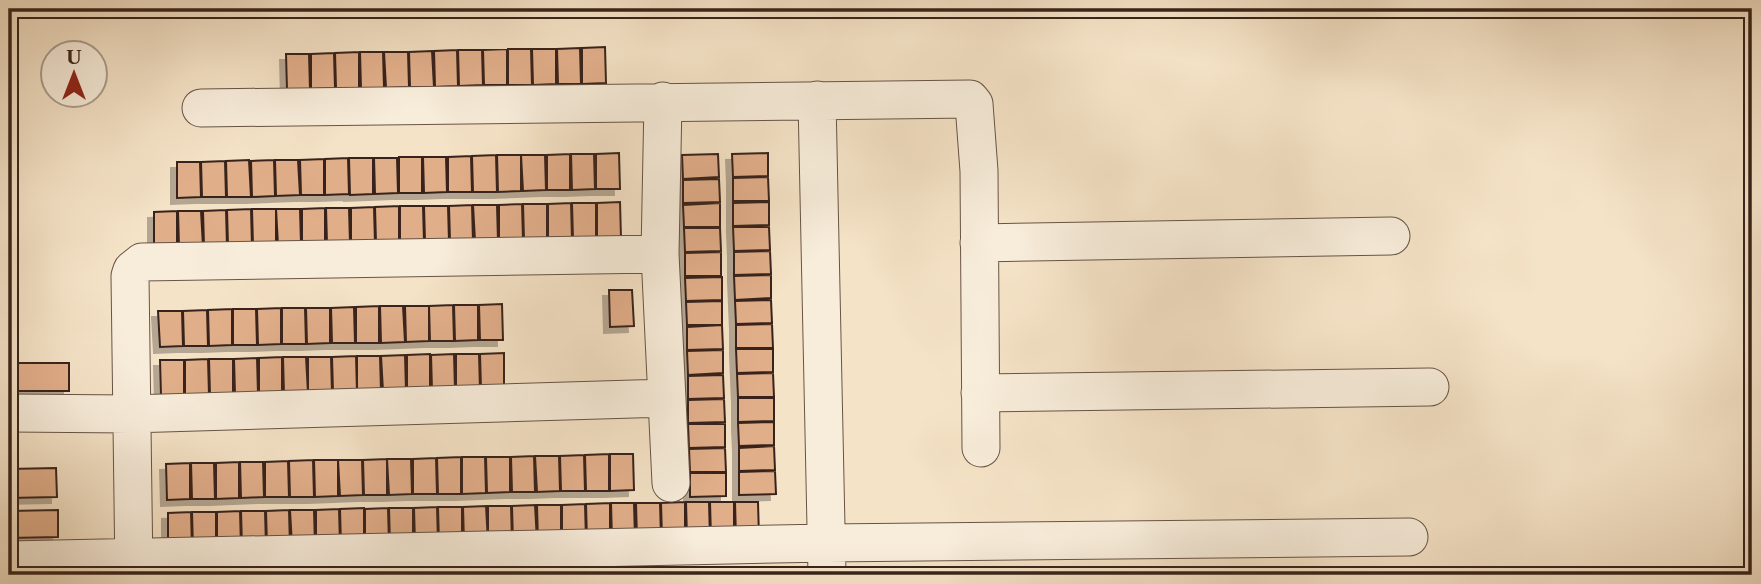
<svg xmlns="http://www.w3.org/2000/svg" width="1761" height="584" viewBox="0 0 1761 584" font-family="'Libre Caslon Text',serif">
<style>
.building{fill:#e1ae8a;stroke:#38241b;stroke-width:2;filter:url(#shadow)}
.lines{fill:none;stroke-linecap:round;stroke-linejoin:round}
.minor-casing{stroke:#675446;stroke-width:39}
.minor{stroke:#f8eddb;stroke-width:37}
</style>
<defs>
<filter id="shadow"><feDropShadow dx="-6" dy="6" stdDeviation="0" flood-color="#0004"/></filter>
</defs>
<rect width="100%" height="100%" fill="#f5e3c7"/>
<filter id="stains"><feTurbulence type="fractalNoise" baseFrequency=".00286" numOctaves="4"/><feColorMatrix values="0 0 0 0 .2 0 0 0 0 .09 0 0 0 0 .02 0 0 0 .5 -.17"/></filter>
<radialGradient id="worn" r=".72"><stop offset=".6" stop-color="#630" stop-opacity="0"/><stop offset="1" stop-color="#630" stop-opacity=".3"/></radialGradient>
<path class="building" d="M 605,47 L 606,83 L 582,84 L 582,48 Z
M 580,48 L 581,84 L 558,84 L 557,49 Z
M 507,49 L 507,85 L 484,85 L 483,50 Z
M 508,49 L 531,49 L 532,85 L 508,85 Z
M 532,49 L 556,49 L 556,84 L 533,85 Z
M 457,50 L 458,86 L 435,87 L 434,51 Z
M 458,50 L 482,50 L 483,85 L 459,86 Z
M 432,51 L 434,87 L 410,87 L 409,52 Z
M 359,52 L 359,88 L 336,88 L 335,53 Z
M 360,52 L 383,52 L 384,88 L 361,88 Z
M 384,52 L 408,52 L 409,87 L 386,88 Z
M 334,53 L 335,88 L 311,89 L 311,54 Z
M 286,54 L 309,54 L 310,89 L 287,90 Z
M 619,153 L 620,189 L 596,189 L 596,154 Z
M 768,153 L 768,176 L 733,177 L 732,154 Z
M 570,154 L 570,190 L 547,190 L 547,155 Z
M 571,154 L 594,154 L 595,189 L 572,190 Z
M 718,154 L 719,177 L 683,179 L 682,155 Z
M 496,155 L 497,192 L 473,192 L 472,156 Z
M 497,155 L 521,155 L 521,191 L 498,192 Z
M 521,155 L 545,155 L 546,190 L 523,191 Z
M 471,156 L 472,192 L 448,192 L 448,157 Z
M 399,157 L 422,157 L 422,193 L 399,193 Z
M 423,157 L 446,157 L 447,192 L 424,193 Z
M 348,158 L 349,194 L 325,195 L 325,159 Z
M 349,158 L 373,158 L 373,194 L 350,195 Z
M 374,158 L 397,158 L 398,193 L 375,194 Z
M 324,159 L 324,195 L 301,195 L 300,160 Z
M 249,160 L 251,197 L 227,197 L 226,161 Z
M 274,160 L 275,196 L 252,197 L 251,161 Z
M 275,160 L 298,160 L 300,195 L 276,196 Z
M 225,161 L 226,197 L 202,197 L 201,162 Z
M 177,162 L 200,162 L 201,197 L 177,198 Z
M 768,177 L 769,201 L 733,201 L 733,178 Z
M 719,179 L 720,202 L 683,203 L 683,180 Z
M 620,202 L 621,238 L 597,238 L 597,203 Z
M 769,202 L 769,225 L 733,226 L 733,203 Z
M 571,203 L 572,239 L 548,239 L 548,204 Z
M 572,203 L 596,203 L 596,238 L 573,239 Z
M 720,203 L 720,227 L 684,227 L 683,205 Z
M 522,204 L 523,240 L 499,241 L 499,205 Z
M 523,204 L 547,204 L 547,239 L 524,240 Z
M 472,205 L 473,241 L 450,241 L 449,206 Z
M 473,205 L 497,205 L 498,241 L 475,241 Z
M 399,206 L 399,243 L 376,243 L 375,207 Z
M 400,206 L 423,206 L 424,242 L 400,243 Z
M 424,206 L 448,206 L 449,241 L 425,242 Z
M 374,207 L 375,243 L 351,243 L 351,208 Z
M 325,208 L 325,244 L 302,244 L 302,209 Z
M 326,208 L 349,208 L 350,243 L 327,244 Z
M 251,209 L 252,246 L 228,246 L 227,210 Z
M 252,209 L 276,209 L 276,245 L 253,246 Z
M 276,209 L 300,209 L 301,244 L 278,245 Z
M 226,210 L 227,246 L 204,246 L 203,211 Z
M 177,211 L 177,247 L 154,247 L 154,212 Z
M 178,211 L 201,211 L 203,246 L 179,247 Z
M 733,227 L 769,227 L 770,250 L 734,251 Z
M 684,228 L 720,228 L 721,251 L 685,252 Z
M 770,251 L 771,274 L 734,275 L 734,252 Z
M 721,252 L 721,276 L 685,276 L 685,253 Z
M 771,275 L 771,298 L 735,300 L 734,276 Z
M 722,277 L 722,300 L 686,301 L 685,278 Z
M 609,290 L 632,290 L 634,326 L 610,327 Z
M 771,300 L 772,323 L 736,324 L 735,301 Z
M 722,301 L 722,325 L 687,325 L 686,302 Z
M 502,304 L 503,340 L 480,340 L 479,305 Z
M 453,305 L 454,341 L 430,341 L 429,306 Z
M 454,305 L 478,305 L 478,340 L 455,341 Z
M 379,306 L 379,343 L 356,343 L 356,307 Z
M 380,306 L 403,306 L 405,342 L 381,343 Z
M 405,306 L 429,306 L 429,341 L 406,342 Z
M 354,307 L 355,343 L 332,343 L 331,308 Z
M 281,308 L 281,344 L 258,345 L 257,309 Z
M 282,308 L 305,308 L 306,344 L 282,344 Z
M 306,308 L 330,308 L 330,343 L 307,344 Z
M 232,309 L 232,345 L 209,346 L 208,310 Z
M 233,309 L 256,309 L 257,345 L 233,345 Z
M 207,310 L 208,346 L 184,346 L 183,311 Z
M 158,311 L 182,311 L 183,346 L 160,347 Z
M 772,324 L 773,348 L 736,348 L 736,325 Z
M 722,325 L 723,349 L 687,350 L 687,327 Z
M 736,349 L 773,349 L 773,372 L 737,373 Z
M 723,350 L 723,373 L 688,375 L 687,351 Z
M 504,353 L 504,389 L 481,389 L 480,354 Z
M 430,354 L 430,390 L 407,391 L 407,355 Z
M 454,354 L 455,390 L 432,390 L 431,355 Z
M 456,354 L 479,354 L 480,389 L 456,390 Z
M 405,355 L 406,391 L 383,391 L 381,356 Z
M 356,356 L 357,392 L 333,392 L 332,357 Z
M 357,356 L 380,356 L 381,391 L 357,392 Z
M 282,357 L 282,394 L 259,394 L 259,358 Z
M 283,357 L 306,357 L 308,393 L 284,394 Z
M 308,357 L 331,357 L 332,392 L 308,393 Z
M 257,358 L 258,394 L 235,394 L 234,359 Z
M 208,359 L 209,395 L 185,395 L 185,360 Z
M 209,359 L 233,359 L 233,394 L 210,395 Z
M 160,360 L 184,360 L 184,395 L 161,396 Z
M 9,363 L 69,363 L 69,391 L 9,391 Z
M 773,373 L 774,397 L 738,397 L 737,374 Z
M 723,375 L 724,398 L 688,399 L 688,376 Z
M 738,398 L 774,398 L 774,421 L 738,422 Z
M 724,399 L 725,422 L 688,423 L 688,400 Z
M 774,422 L 774,445 L 739,446 L 738,423 Z
M 688,424 L 725,424 L 725,447 L 689,448 Z
M 774,446 L 775,470 L 739,471 L 739,448 Z
M 725,448 L 726,472 L 690,472 L 689,449 Z
M 609,454 L 609,491 L 586,491 L 585,455 Z
M 610,454 L 633,454 L 634,490 L 610,491 Z
M 584,455 L 585,491 L 561,491 L 560,456 Z
M 534,456 L 535,492 L 512,492 L 511,457 Z
M 535,456 L 559,456 L 560,491 L 537,492 Z
M 461,457 L 461,494 L 438,494 L 437,458 Z
M 462,457 L 485,457 L 486,493 L 462,494 Z
M 486,457 L 510,457 L 510,492 L 487,493 Z
M 436,458 L 437,494 L 413,494 L 413,459 Z
M 387,459 L 411,459 L 412,494 L 389,495 Z
M 387,459 L 387,495 L 364,495 L 363,460 Z
M 313,460 L 314,497 L 290,497 L 289,461 Z
M 314,460 L 338,460 L 338,496 L 315,497 Z
M 338,460 L 362,460 L 363,495 L 340,496 Z
M 288,461 L 289,497 L 265,497 L 265,462 Z
M 239,462 L 239,498 L 216,499 L 216,463 Z
M 240,462 L 263,462 L 264,497 L 241,498 Z
M 190,463 L 190,499 L 167,500 L 166,464 Z
M 191,463 L 214,463 L 215,499 L 192,499 Z
M 56,468 L 57,497 L 9,498 L 9,469 Z
M 775,471 L 776,494 L 739,495 L 739,472 Z
M 690,473 L 726,473 L 726,496 L 690,497 Z
M 685,502 L 685,538 L 662,538 L 661,503 Z
M 686,502 L 709,502 L 710,538 L 687,538 Z
M 710,502 L 734,502 L 734,538 L 711,538 Z
M 735,502 L 758,502 L 759,537 L 736,538 Z
M 610,503 L 610,540 L 587,540 L 586,504 Z
M 611,503 L 634,503 L 635,539 L 612,540 Z
M 636,503 L 660,503 L 661,538 L 637,539 Z
M 585,504 L 586,540 L 562,540 L 562,505 Z
M 535,505 L 537,541 L 513,541 L 512,506 Z
M 537,505 L 561,505 L 561,540 L 538,541 Z
M 486,506 L 488,542 L 464,543 L 463,507 Z
M 488,506 L 511,506 L 512,541 L 488,542 Z
M 437,507 L 438,543 L 415,543 L 414,508 Z
M 438,507 L 462,507 L 462,543 L 439,543 Z
M 364,508 L 364,545 L 341,545 L 340,509 Z
M 388,508 L 389,544 L 365,545 L 365,509 Z
M 389,508 L 413,508 L 413,543 L 390,544 Z
M 339,509 L 340,545 L 316,545 L 316,510 Z
M 58,510 L 58,537 L 9,538 L 9,511 Z
M 289,510 L 290,546 L 267,546 L 266,511 Z
M 290,510 L 314,510 L 315,545 L 292,546 Z
M 240,511 L 241,547 L 217,548 L 217,512 Z
M 241,511 L 265,511 L 266,546 L 242,547 Z
M 191,512 L 192,548 L 168,549 L 168,513 Z
M 192,512 L 216,512 L 216,548 L 193,548 Z"/>
<g class="lines">
<g class="minor-casing">
<path id="minor" d="M 817,100 L 827,575
M 663,101 L 660,254 L 671,483
M 201,108 L 970,99 L 974,104 L 979,171 L 981,448
M 979,243 L 1391,236
M 980,393 L 1430,387
M 9,413 L 130,414 L 667,398
M 9,560 L 827,543 L 1409,537
M 134,575 L 130,276 L 132,270 L 142,262 L 660,254"/>
</g>
<use href="#minor" class="minor"/>
</g>
<rect width="1761" height="584" fill="none" stroke="#f5e3c7" stroke-width="35"/>
<rect x="10" y="10" width="1740" height="563" fill="none" stroke="#38241b" stroke-width="3.5"/>
<rect x="18" y="18" width="1726" height="549" fill="none" stroke="#38241b" stroke-width="2"/>
<g transform="translate(74 74)"><circle r="33" fill="#f8eddb" stroke="#ab9d8e" stroke-width="2"/>
<path d="M0-5L12 26L0 18L-12 26Z" fill="#8f2418"/>
<text y="-10" font-size="19" font-weight="bold" text-anchor="middle" fill="#38241b">U</text>
</g>
<rect width="100%" height="100%" filter="url(#stains)"/>
<rect width="100%" height="100%" fill="url(#worn)"/>
</svg>
